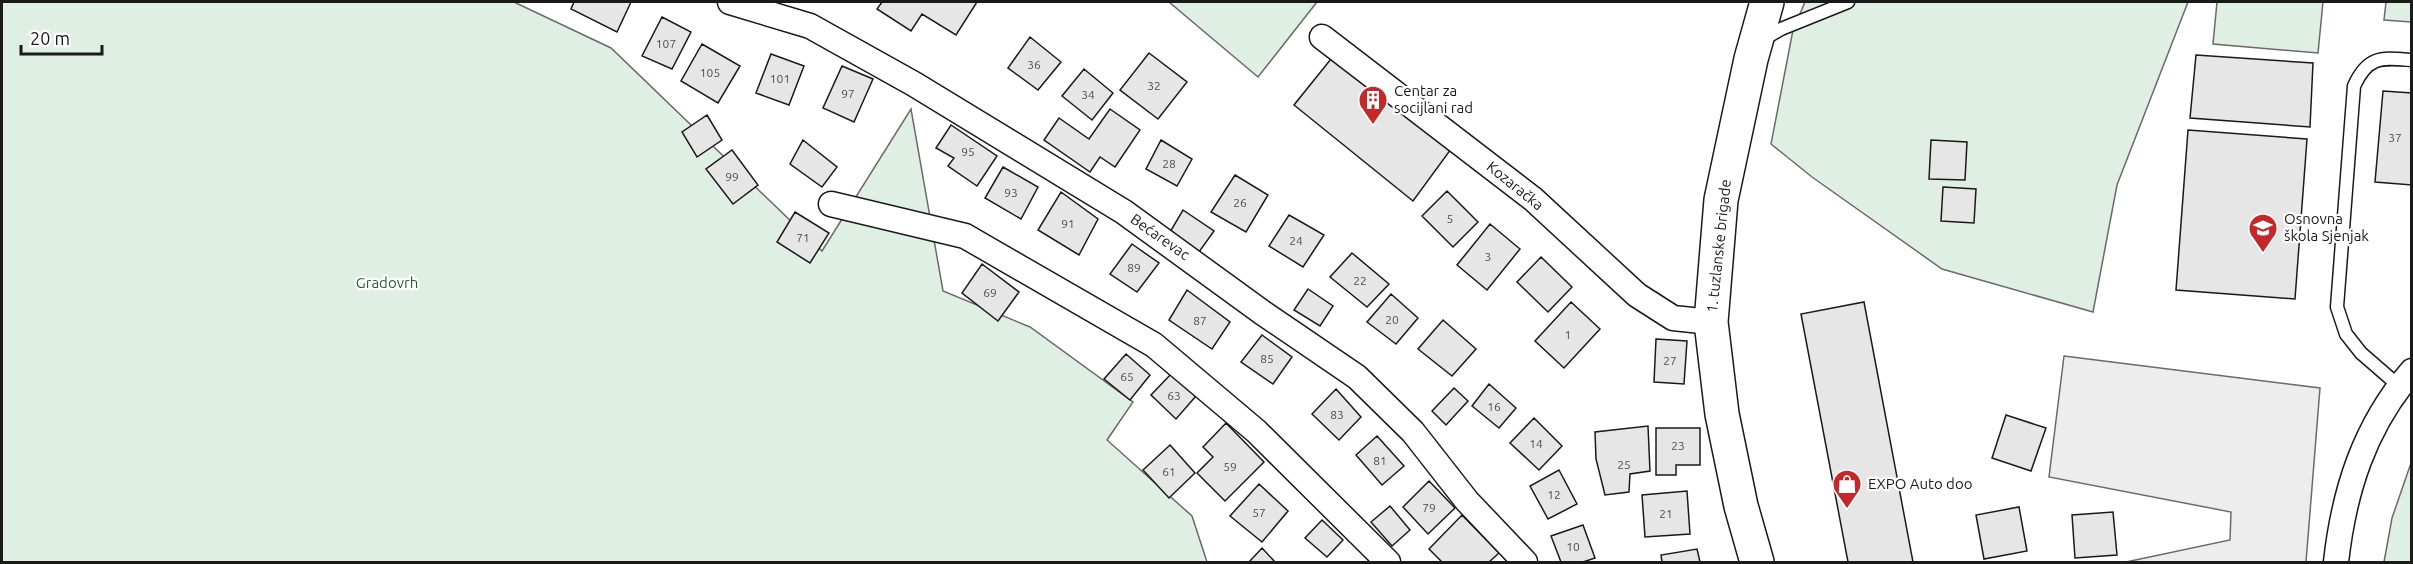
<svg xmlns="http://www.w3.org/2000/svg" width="2413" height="564" viewBox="0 0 2413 564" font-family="Ubuntu,sans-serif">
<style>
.green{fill:#e0efe3;stroke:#6a6a6a;stroke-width:1.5}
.parking{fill:#ededed;stroke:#6a6a6a;stroke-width:1.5}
.building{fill:#e6e6e6;stroke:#1a1a1a;stroke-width:1.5}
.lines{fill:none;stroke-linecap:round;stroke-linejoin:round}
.lane-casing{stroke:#1a1a1a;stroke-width:15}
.street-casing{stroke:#1a1a1a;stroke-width:27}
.primary-casing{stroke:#1a1a1a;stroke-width:36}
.lane{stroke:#fff;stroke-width:12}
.street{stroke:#fff;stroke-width:24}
.primary{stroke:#fff;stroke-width:33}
.labels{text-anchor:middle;stroke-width:4.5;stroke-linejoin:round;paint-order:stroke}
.number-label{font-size:12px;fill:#4d4d4d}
.poi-label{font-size:15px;fill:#1a1a1a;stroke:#fff;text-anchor:start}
.street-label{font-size:15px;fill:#1a1a1a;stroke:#fff}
.park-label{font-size:15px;fill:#2b5a34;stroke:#fff}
</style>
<rect width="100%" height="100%" fill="#fff"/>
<path class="green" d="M 2,2 L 514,2 L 611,48 L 822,251 L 911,109 L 943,291 L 1030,327 L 1133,402 L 1107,440 L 1192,516 L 1207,562 L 2,562 Z
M 1169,2 L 1317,2 L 1258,77 Z
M 1805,2 L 2188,2 L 2117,185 L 2093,312 L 1942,269 L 1812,177 L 1771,144 L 1793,30 Z
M 2217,2 L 2323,2 L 2318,53 L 2213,44 Z
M 2386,2 L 2411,2 L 2411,22 L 2384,20 Z
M 2411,463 L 2411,562 L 2384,562 L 2392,518 Z"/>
<path class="parking" d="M 2064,356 L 2320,388 L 2306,562 L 2126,562 L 2230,540 L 2231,512 L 2049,477 Z"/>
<path class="building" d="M 574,2 L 631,2 L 617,32 L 571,9 Z
M 882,2 L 977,2 L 956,35 L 922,14 L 911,31 L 877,9 Z
M 662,17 L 691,32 L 672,69 L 642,56 Z
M 1030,37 L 1061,62 L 1038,90 L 1008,68 Z
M 702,44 L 740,66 L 718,103 L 681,81 Z
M 1149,53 L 1187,82 L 1158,119 L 1120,90 Z
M 771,54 L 804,66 L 789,105 L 756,93 Z
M 1335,54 L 1454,145 L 1413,201 L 1294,105 Z
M 2196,55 L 2313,63 L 2310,127 L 2190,118 Z
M 842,66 L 873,79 L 854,122 L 823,108 Z
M 1084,69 L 1113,93 L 1092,120 L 1062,96 Z
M 2383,91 L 2412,93 L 2412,185 L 2375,182 Z
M 1110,109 L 1140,130 L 1115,167 L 1100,157 L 1090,172 L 1044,140 L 1059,118 L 1089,139 Z
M 707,115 L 722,140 L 697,157 L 682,132 Z
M 951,125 L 997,156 L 977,186 L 948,166 L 954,158 L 936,148 Z
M 2188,130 L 2307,139 L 2295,299 L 2176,290 Z
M 803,140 L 837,167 L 822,187 L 790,164 Z
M 1161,140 L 1192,159 L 1177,186 L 1146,169 Z
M 1931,140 L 1967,142 L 1965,180 L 1929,179 Z
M 732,150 L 758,185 L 733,204 L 706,169 Z
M 1003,167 L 1038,187 L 1021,219 L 985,198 Z
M 1235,175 L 1268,195 L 1246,232 L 1211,212 Z
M 1943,187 L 1976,189 L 1974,223 L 1941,221 Z
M 1447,191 L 1478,222 L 1453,247 L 1422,216 Z
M 1061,192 L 1098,219 L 1079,255 L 1038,230 Z
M 1183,210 L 1214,231 L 1199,252 L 1170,232 Z
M 795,212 L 829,233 L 810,263 L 777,242 Z
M 1289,215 L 1324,235 L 1303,267 L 1269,246 Z
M 1490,224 L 1520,249 L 1487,290 L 1457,265 Z
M 1132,244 L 1159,263 L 1137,292 L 1110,274 Z
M 1352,253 L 1389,284 L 1367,307 L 1330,277 Z
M 1541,257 L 1572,287 L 1548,312 L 1517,282 Z
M 982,264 L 1019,292 L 998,321 L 962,293 Z
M 1308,289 L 1333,306 L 1320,326 L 1294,310 Z
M 1187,290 L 1230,322 L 1212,349 L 1169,320 Z
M 1391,294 L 1418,318 L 1396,344 L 1367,322 Z
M 1571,302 L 1600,329 L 1564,368 L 1535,341 Z
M 1864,302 L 1913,562 L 1848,562 L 1801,314 Z
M 1443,320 L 1476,349 L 1452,376 L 1418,349 Z
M 1262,335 L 1292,357 L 1273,384 L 1241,362 Z
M 1656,339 L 1687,341 L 1684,384 L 1654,382 Z
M 1126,354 L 1150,375 L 1130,400 L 1104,379 Z
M 1172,373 L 1196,396 L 1176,419 L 1151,395 Z
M 1489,384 L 1516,408 L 1499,428 L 1472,406 Z
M 1454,388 L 1468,401 L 1446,425 L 1432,411 Z
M 1336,389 L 1361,417 L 1339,440 L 1312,414 Z
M 2006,415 L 2046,428 L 2031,471 L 1992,458 Z
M 1534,418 L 1562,446 L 1539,470 L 1510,443 Z
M 1226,423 L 1264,462 L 1225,501 L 1197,473 L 1213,457 L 1203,447 Z
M 1648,426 L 1650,471 L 1630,474 L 1629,492 L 1605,495 L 1596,459 L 1595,432 Z
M 1656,428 L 1700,428 L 1700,465 L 1676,465 L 1676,475 L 1656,475 Z
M 1377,436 L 1404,466 L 1382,485 L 1356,455 Z
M 1170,445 L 1195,473 L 1169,498 L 1143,470 Z
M 1559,470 L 1577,504 L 1548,519 L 1530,486 Z
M 1429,481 L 1455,508 L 1428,534 L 1403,507 Z
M 1259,484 L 1288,511 L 1262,542 L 1230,516 Z
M 1687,491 L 1690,534 L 1645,537 L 1642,495 Z
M 1390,506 L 1410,530 L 1392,546 L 1371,522 Z
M 2019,507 L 2027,551 L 1984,559 L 1976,515 Z
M 2113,512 L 2117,555 L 2075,558 L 2072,515 Z
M 1462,515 L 1499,553 L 1489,562 L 1442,562 L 1429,549 Z
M 1322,520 L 1343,540 L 1327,557 L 1305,538 Z
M 1583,525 L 1595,558 L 1583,562 L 1561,562 L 1551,536 Z
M 1262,548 L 1275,562 L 1249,562 Z
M 1697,549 L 1700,562 L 1662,562 L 1661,555 Z"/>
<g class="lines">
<g class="lane-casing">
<path id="lane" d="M 1762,40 L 1781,29 L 1848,2
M 2399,386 L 2361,353 L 2346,334 L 2337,307 L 2354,86 C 2368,55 2382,58 2412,60"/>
</g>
<g class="street-casing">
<path id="street" d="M 730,2 L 810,26 L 914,84 L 1124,212 L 1263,313 L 1357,377 L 1413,432 L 1467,501 L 1525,562
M 1322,37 L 1533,199 L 1637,295 L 1673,318 L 1711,322
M 831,204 L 965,236 L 1154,345 L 1256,431 L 1388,562
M 2336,562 C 2344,491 2364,427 2412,371"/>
</g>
<g class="primary-casing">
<path id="primary" d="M 1757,562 L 1741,506 L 1722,414 L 1711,322 L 1721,200 L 1751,59 L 1767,2"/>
</g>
<use href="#lane" class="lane"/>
<use href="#street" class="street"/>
<use href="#primary" class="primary"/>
</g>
<defs>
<g id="building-pin" transform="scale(1.5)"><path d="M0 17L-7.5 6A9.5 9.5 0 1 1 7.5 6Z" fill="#c62828" stroke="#fff"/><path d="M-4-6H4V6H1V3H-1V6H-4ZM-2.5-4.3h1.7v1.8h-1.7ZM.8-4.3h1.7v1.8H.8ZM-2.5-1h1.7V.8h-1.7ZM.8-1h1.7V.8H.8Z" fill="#fff"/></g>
<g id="school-pin" transform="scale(1.5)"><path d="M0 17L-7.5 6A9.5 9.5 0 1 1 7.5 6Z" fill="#c62828" stroke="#fff"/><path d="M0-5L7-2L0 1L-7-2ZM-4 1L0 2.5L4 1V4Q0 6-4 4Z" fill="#fff"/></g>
<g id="shop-pin" transform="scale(1.5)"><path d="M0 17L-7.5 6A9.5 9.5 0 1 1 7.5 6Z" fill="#c62828" stroke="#fff"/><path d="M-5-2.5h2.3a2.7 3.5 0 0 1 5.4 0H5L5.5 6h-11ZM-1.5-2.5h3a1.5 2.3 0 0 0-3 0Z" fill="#fff"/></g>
</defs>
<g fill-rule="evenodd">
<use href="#building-pin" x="1373" y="100"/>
<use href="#school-pin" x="2263" y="228"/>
<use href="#shop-pin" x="1847" y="484"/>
</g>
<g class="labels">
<g class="number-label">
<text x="666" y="48">107</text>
<text x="1034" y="69">36</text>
<text x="710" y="77">105</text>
<text x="780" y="83">101</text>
<text x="1154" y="90">32</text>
<text x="848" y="98">97</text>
<text x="1088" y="99">34</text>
<text x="2395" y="142">37</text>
<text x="968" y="156">95</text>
<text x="1169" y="168">28</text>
<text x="732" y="181">99</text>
<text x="1011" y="197">93</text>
<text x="1240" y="207">26</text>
<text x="1450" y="223">5</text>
<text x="1068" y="228">91</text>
<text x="803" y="242">71</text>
<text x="1296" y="245">24</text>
<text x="1488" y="261">3</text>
<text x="1134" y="272">89</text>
<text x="1360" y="285">22</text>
<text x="990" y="297">69</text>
<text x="1392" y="324">20</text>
<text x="1200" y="325">87</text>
<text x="1568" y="339">1</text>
<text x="1267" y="363">85</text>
<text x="1670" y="365">27</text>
<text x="1127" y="381">65</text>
<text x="1174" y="400">63</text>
<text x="1494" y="411">16</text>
<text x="1337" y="419">83</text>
<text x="1536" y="448">14</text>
<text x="1678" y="450">23</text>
<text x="1380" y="465">81</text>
<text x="1624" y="469">25</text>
<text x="1230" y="471">59</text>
<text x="1169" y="476">61</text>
<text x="1554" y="499">12</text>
<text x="1429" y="512">79</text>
<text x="1259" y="517">57</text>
<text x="1666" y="518">21</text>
<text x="1573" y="551">10</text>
</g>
<g class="poi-label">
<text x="1394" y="96">Centar za<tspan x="1394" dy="17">socijlani rad</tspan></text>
<text x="2284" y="224">Osnovna<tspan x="2284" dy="17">škola Sjenjak</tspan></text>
<text x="1868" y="489">EXPO Auto doo</text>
</g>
<g class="street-label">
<text transform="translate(1515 186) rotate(39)" y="5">Kozaračka</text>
<text transform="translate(1160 237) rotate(35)" y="5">Bećarevac</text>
<text transform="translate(1719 246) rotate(-84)" y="5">1. tuzlanske brigade</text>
</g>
<g class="park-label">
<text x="387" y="288">Gradovrh</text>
</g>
</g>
<rect width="2413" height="564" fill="none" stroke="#1a1a1a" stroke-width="6"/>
<path d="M21 45v9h81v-9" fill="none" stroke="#1a1a1a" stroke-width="3"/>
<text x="30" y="45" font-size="18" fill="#1a1a1a" stroke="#ffffff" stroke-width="4.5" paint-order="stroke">20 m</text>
</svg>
